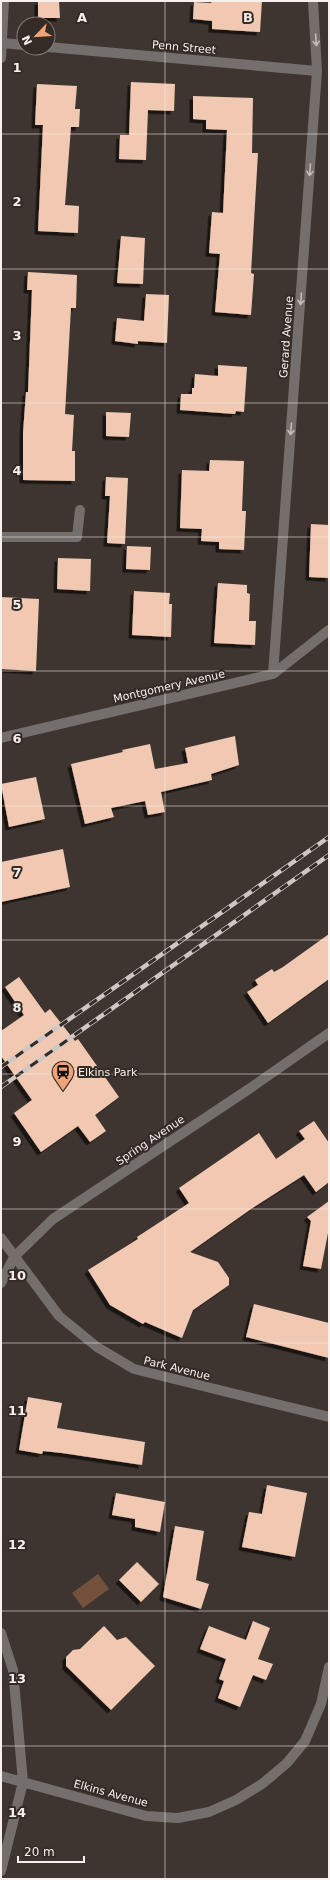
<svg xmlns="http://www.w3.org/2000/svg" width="330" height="1880" viewBox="0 0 330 1880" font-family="'DejaVu Sans',sans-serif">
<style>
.water{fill:#73513d}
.building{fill:#f1c8b2;filter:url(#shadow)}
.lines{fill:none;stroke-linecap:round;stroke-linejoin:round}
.service{stroke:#746f6c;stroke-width:10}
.minor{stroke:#746f6c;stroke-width:10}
.rail-casing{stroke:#cfc7c4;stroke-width:4.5}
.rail{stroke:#352b26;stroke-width:3;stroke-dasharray:9;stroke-linecap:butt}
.oneway{stroke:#c3bcb9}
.grid{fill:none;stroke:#f7f0ed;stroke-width:1;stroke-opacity:0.55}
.labels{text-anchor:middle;stroke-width:4;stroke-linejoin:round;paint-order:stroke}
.street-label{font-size:11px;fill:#f7f0ed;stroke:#352b26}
.poi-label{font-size:11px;fill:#f7f0ed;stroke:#352b26;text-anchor:start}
.grid-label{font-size:13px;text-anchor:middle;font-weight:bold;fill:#f7f0ed;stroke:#352b26;stroke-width:4;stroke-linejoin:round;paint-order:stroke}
</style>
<defs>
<filter id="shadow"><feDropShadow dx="-3.5" dy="3.5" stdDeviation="0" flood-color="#0009"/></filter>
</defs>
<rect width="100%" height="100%" fill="#3f3530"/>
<path class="water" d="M 98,1574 L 109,1589 L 83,1608 L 72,1593 Z"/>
<path class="building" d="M 38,1 L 59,1 L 60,18 L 38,18 Z
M 212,1 L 262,1 L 260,32 L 212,29 L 212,21 L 193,19 L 194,2 L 211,3 Z
M 131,82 L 175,84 L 174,111 L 148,110 L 146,160 L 119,159 L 120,135 L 129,135 Z
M 37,84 L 77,86 L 75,109 L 80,109 L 79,127 L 71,127 L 65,205 L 79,206 L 78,233 L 38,231 L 43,125 L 35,125 Z
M 193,96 L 253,98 L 252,153 L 258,153 L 251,273 L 254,274 L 251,315 L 215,312 L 220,254 L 209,253 L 212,212 L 223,213 L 227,130 L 206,129 L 206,120 L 193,119 Z
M 121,236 L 145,238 L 143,284 L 117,283 Z
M 28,272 L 77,275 L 76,308 L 71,308 L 65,414 L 74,415 L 72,451 L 75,451 L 75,481 L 23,480 L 23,433 L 26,392 L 28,392 L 32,290 L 27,290 Z
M 146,294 L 169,295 L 167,343 L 138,341 L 138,344 L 115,341 L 117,318 L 144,321 Z
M 218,365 L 247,367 L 244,412 L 236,411 L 235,414 L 180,410 L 181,394 L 192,394 L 192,388 L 194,388 L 195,374 L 218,376 Z
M 106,412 L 131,413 L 129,437 L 106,436 Z
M 210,460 L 244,461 L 242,511 L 246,511 L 244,550 L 219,549 L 219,542 L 201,541 L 202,529 L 180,528 L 182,470 L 209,471 Z
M 106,477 L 128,478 L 125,544 L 107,543 L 110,496 L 105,496 Z
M 311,524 L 329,525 L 329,578 L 309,577 Z
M 127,546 L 151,547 L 150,570 L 126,569 Z
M 58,558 L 91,559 L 90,591 L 57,589 Z
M 218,583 L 247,585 L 247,593 L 250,594 L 249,621 L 256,621 L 255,645 L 214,643 Z
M 134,591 L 170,593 L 169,604 L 172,604 L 171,637 L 132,635 Z
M 1,597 L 39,599 L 36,671 L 1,669 Z
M 235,736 L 239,765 L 211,774 L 212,780 L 161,792 L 165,812 L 148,815 L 145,801 L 111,808 L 114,817 L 85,824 L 71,764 L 123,752 L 122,750 L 150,744 L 155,769 L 188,763 L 185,748 Z
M 36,777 L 45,819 L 9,827 L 1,784 Z
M 63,849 L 70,887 L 1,902 L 1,862 Z
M 329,934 L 329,979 L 268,1023 L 247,992 L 258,985 L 255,980 L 272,969 L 274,972 L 283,967 Z
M 19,977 L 45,1013 L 50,1009 L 75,1041 L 78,1039 L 119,1097 L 95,1115 L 106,1131 L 90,1142 L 78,1126 L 41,1152 L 14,1113 L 32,1100 L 1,1056 L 1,1031 L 24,1015 L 5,987 Z
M 314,1121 L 329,1143 L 329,1182 L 316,1192 L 304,1175 L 251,1209 L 190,1252 L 218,1262 L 229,1278 L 229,1285 L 193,1310 L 182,1338 L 145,1322 L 143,1324 L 110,1305 L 88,1270 L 138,1239 L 137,1237 L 189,1203 L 179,1188 L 259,1133 L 276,1159 L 305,1139 L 299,1131 Z
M 329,1201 L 329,1228 L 321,1269 L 303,1266 L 311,1221 L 307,1217 Z
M 254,1304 L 329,1323 L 329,1358 L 246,1337 Z
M 28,1397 L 62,1403 L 57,1428 L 145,1442 L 142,1465 L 62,1453 L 43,1451 L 42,1454 L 19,1450 Z
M 267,1485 L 307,1493 L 295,1557 L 242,1547 L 249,1512 L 262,1514 Z
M 116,1493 L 165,1502 L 160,1532 L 135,1527 L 135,1519 L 112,1515 Z
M 175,1526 L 204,1531 L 196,1580 L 209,1584 L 201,1609 L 163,1597 Z
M 137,1562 L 159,1584 L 141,1602 L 119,1580 Z
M 253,1621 L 270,1628 L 258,1659 L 273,1664 L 266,1680 L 253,1675 L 240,1707 L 218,1698 L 224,1681 L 219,1679 L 226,1659 L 200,1649 L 209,1626 L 246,1640 Z
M 104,1626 L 117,1640 L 126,1637 L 155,1666 L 111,1710 L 66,1666 L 66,1657 L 73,1650 L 80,1649 Z"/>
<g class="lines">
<path class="service" d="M 1,537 L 77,537 L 80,510"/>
<path class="minor" d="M 2,43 L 24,45
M 48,47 L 317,71
M 1,58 L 4,1
M 273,674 L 317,71 L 313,1
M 1,738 L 273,674 L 329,630
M 1,1238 L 59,1316 L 97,1347 L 134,1369 L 329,1417
M 1,1283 L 14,1257 L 53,1219 L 249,1089 L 329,1033
M 1,1633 L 13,1670 L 23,1782 L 1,1871
M 1,1776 L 146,1816 L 178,1818 L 209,1812 L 236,1800 L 262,1784 L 287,1763 L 305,1741 L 321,1704 L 329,1667"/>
<g class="rail-casing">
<path id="rail" d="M 1,1067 L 329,837
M 1,1087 L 329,855"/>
</g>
<use href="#rail" class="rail"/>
</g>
<defs><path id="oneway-shaft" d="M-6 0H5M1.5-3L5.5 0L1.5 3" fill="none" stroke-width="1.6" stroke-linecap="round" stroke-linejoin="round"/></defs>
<g class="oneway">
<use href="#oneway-shaft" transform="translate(316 40) rotate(86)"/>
<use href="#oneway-shaft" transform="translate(310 170) rotate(94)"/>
<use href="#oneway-shaft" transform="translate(301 299) rotate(94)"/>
<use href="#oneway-shaft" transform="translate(291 429) rotate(94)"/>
</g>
<path class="grid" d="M 165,1 L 165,1879M 1,134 L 329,134M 1,269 L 329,269M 1,403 L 329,403M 1,537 L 329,537M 1,671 L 329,671M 1,806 L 329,806M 1,940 L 329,940M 1,1074 L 329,1074M 1,1209 L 329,1209M 1,1343 L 329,1343M 1,1477 L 329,1477M 1,1611 L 329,1611M 1,1746 L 329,1746"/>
<defs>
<g id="station-pin" transform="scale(1.15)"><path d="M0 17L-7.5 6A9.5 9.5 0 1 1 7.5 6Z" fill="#efa377" stroke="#352b26"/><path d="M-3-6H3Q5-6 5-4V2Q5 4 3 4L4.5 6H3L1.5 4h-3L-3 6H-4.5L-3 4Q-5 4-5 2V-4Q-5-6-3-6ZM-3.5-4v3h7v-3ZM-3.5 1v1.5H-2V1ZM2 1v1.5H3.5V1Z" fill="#111"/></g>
</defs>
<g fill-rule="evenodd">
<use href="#station-pin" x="63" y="1072"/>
</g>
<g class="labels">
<g class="street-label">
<text transform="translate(184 47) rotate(5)" y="4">Penn Street</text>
<text transform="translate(286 337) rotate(-86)" y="4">Gerard Avenue</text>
<text transform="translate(169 686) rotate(-13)" y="4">Montgomery Avenue</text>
<text transform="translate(150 1140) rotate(-34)" y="4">Spring Avenue</text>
<text transform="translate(177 1368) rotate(14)" y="4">Park Avenue</text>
<text transform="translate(111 1793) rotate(15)" y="4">Elkins Avenue</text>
</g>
<g class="poi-label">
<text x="78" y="1076">Elkins Park</text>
</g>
</g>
<g class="grid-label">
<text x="82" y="22">A</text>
<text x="248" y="22">B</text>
<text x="17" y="72">1</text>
<text x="17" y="206">2</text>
<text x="17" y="340">3</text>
<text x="17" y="475">4</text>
<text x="17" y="609">5</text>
<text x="17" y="743">6</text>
<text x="17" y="877">7</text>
<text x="17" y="1012">8</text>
<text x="17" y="1146">9</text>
<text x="17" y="1280">10</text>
<text x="17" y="1415">11</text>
<text x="17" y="1549">12</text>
<text x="17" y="1683">13</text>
<text x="17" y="1817">14</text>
</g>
<rect width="330" height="1880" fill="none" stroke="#f7f0ed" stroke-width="4"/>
<g transform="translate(36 36) rotate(245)"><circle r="19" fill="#352b26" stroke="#837a76"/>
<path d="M0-3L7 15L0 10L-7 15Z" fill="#efa377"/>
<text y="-6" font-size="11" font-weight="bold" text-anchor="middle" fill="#f7f0ed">N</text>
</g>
<path d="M18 1856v6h66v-6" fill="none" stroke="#f7f0ed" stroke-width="2"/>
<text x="24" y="1856" font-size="12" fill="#f7f0ed" stroke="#352b26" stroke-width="3" paint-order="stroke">20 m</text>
</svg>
